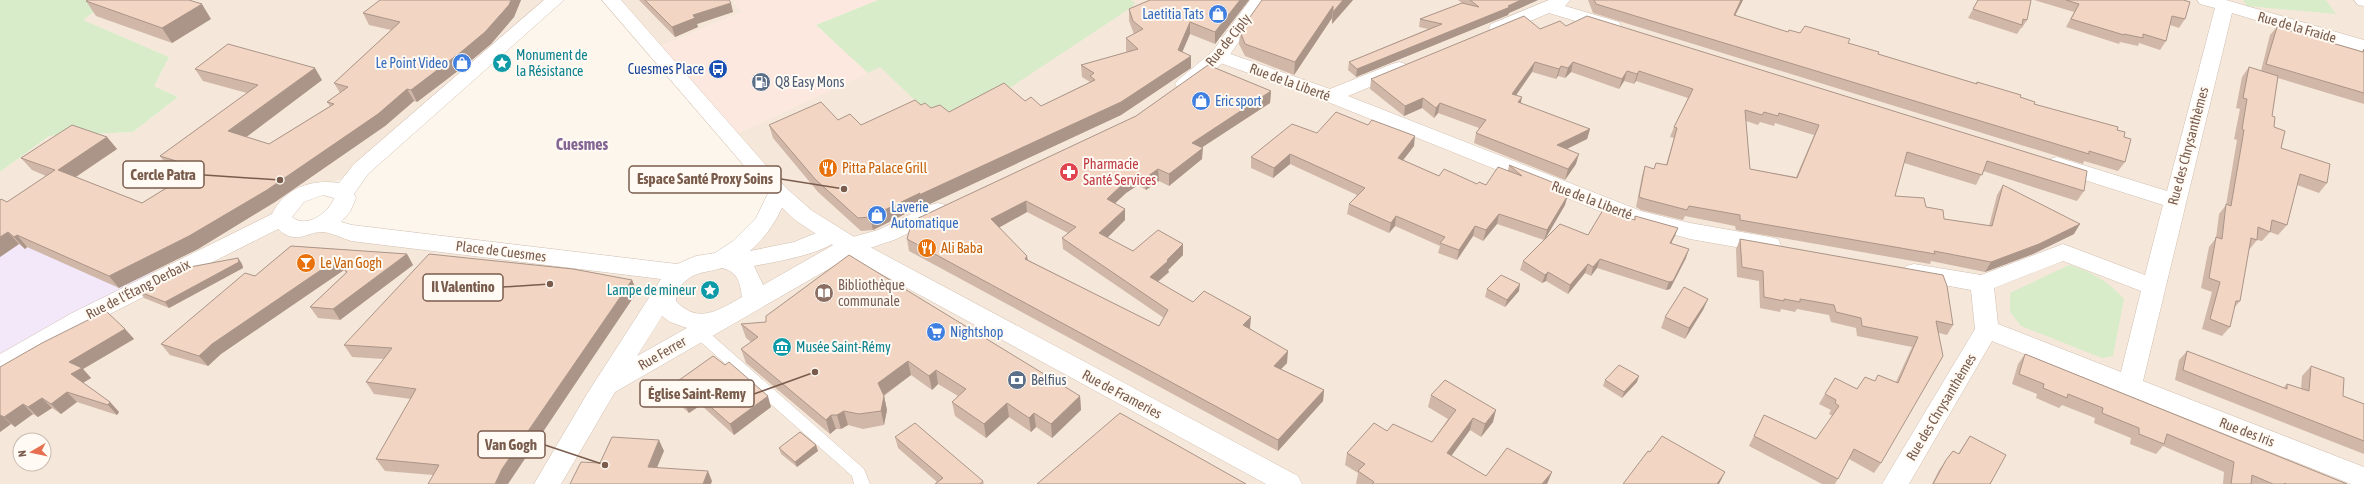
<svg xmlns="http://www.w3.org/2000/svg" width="2364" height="484" viewBox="0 0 2364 484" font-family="'Asap Condensed',sans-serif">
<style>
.residential{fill:#f5e8da;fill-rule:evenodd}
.commercial{fill:#fde8e0}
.education{fill:#f3e8fa}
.green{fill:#d8ecc9}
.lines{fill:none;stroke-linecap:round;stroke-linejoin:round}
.service-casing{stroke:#d1beb0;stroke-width:1}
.minor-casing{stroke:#d1beb0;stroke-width:1}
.tertiary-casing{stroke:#d1beb0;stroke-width:1}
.secondary-casing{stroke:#d6c0b0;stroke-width:1}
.service{fill:#fff;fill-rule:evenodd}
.minor{fill:#fff;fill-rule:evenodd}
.tertiary{fill:#fff;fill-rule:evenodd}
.secondary{fill:#fff;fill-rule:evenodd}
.wall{fill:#d1b7a8;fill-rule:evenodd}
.shaded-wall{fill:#aa9588}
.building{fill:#f3d5c3;stroke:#aa9588;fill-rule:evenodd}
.labels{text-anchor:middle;stroke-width:4;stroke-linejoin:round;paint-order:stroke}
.shop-label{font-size:14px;fill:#366cbe;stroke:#fffaf3;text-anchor:start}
.street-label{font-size:14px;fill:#7a5c4d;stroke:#fffaf3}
.culture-label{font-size:14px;fill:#0d838f;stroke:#fffaf3;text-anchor:start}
.transit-label{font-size:14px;fill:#164399;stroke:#fffaf3;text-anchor:end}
.service-label{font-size:14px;fill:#4e5e75;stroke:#fffaf3;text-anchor:start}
.health-label{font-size:14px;fill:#be3a42;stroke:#fffaf3;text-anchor:start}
.food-label{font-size:14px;fill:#c56008;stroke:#fffaf3;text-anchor:start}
.education-label{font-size:14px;fill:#785e54;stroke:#fffaf3;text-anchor:start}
.quarter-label{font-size:16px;font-weight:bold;fill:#846695;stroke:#fffaf3}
.leader{fill:none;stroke:#7a5c4d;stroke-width:1.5}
.callout-dot{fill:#7a5c4d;stroke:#fffaf3;stroke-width:1.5}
.callout{fill:#fffaf3;stroke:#7a5c4d;stroke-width:1.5}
.callout-label{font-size:15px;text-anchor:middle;font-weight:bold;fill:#7a5c4d}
</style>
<rect width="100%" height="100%" fill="#fdf6ec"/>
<path class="residential" d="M 110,0 L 555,0 L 361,169 L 323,188 L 280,219 L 304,229 L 681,273 L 722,260 L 778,192 L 730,137 L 878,0 L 2364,0 L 2364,484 L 0,484 L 0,172 L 49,136 L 133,132 L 178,97 L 154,86 L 169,57 L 82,20 ZM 20,440 L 44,440 L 44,464 L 20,464 Z
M 611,0 L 739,0 L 734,2 L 743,12 L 654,49 Z"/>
<path class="commercial" d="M 739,0 L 878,0 L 816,25 L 868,73 L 730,137 L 654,49 L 743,12 L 733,2 Z"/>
<path class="education" d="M 0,204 L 125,262 L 163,276 L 0,366 Z"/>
<path class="green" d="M 0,0 L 110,0 L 83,20 L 169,57 L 154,86 L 178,97 L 133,132 L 49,136 L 0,172 Z
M 878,0 L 1131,0 L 1135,3 L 1132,7 L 1002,93 L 941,125 L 880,67 L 868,73 L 816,25 Z
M 2243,0 L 2326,0 L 2336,14 L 2247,6 Z
M 2069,265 C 2091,271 2109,282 2124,299 L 2113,356 L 2102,358 L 2021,326 L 2010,312 L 2010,293 Z"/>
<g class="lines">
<g class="service-casing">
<path id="service" d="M 699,327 L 704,328 L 864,469 L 870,484 L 854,484 L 852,476 L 694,336 L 692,332 L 694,328 Z"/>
</g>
<g class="minor-casing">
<path id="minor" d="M 1549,0 L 1570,0 L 1565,6 L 1619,22 L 1621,26 L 1619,30 L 1612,32 L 1549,13 L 1505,32 L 1491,32 L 1489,28 L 1491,24 Z
M 2197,0 L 2226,0 L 2364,40 L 2364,52 L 2232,13 L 2143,381 L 2364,467 L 2364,484 L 2351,484 L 1992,341 L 1909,484 L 1882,484 L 1975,329 L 1971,290 L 1906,278 L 1903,272 L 1906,266 L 1914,264 L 1981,275 L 2063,244 L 2145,275 L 2163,205 L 2050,169 L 2047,164 L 2050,159 L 2057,157 L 2167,191 L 2215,8 L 2200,4 ZM 2063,261 L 2141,291 L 2121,372 L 1998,324 L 1994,288 Z
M 2354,0 L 2364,0 L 2364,6 L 2358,5 Z
M 1219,50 L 1330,89 L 1392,64 L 1399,62 L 1406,64 L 1409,68 L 1406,72 L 1348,96 L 1641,211 L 1690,223 L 1770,237 L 1778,239 L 1781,245 L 1778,251 L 1770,253 L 1690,239 L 1627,222 L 1323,100 L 1212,60 L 1210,56 L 1212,52 Z"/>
</g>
<g class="tertiary-casing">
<path id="tertiary" d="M 544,0 L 564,0 L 368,174 L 354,194 L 356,198 L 350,212 L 341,222 L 352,225 L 677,264 L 696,256 L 715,253 L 733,241 L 756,218 L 771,187 L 778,185 L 785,187 L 789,192 C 779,216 770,233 750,251 L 794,242 L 831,227 L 839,230 L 842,235 C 832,253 774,262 754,266 L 763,285 L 842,240 L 878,230 L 930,205 L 938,203 L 946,205 L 949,210 L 946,215 L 894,240 L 858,252 L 615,392 L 561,484 L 534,484 L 587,394 L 661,279 L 351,241 C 342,238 332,233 323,232 C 308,231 297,246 278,229 L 88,325 L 9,373 L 0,375 L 0,354 L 72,313 L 272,214 C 285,188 311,179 339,183 L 354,164 ZM 323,195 L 334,198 C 329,213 306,229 292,217 L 304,202 ZM 722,268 C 738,272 740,282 742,297 C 719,310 698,325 676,301 L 677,290 C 692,271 701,274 722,268 ZM 662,316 L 670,322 L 687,328 L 637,356 Z
M 1250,0 L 1268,0 L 1226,60 L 1192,88 L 1185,90 L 1178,88 L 1175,84 L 1178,80 L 1212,52 Z"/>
</g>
<g class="secondary-casing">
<path id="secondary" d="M 602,0 L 621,0 L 785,187 L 811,210 L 870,247 L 1298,476 L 1302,484 L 1266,484 L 854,259 L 795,220 L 771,197 Z"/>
</g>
<use href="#service" class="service"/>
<use href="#minor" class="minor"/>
<use href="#tertiary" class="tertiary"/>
<use href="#secondary" class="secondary"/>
</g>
<path class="wall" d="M 380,0 L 521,0 L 514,17 L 491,44 L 467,64 L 417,102 L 414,101 L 385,126 L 275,202 L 198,249 L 119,288 L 27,247 L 25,249 L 19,244 L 0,257 L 7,202 L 46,176 L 32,170 L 21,158 L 107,137 L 117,149 L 76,177 L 142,203 L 188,174 L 169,168 L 160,156 L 247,93 L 203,81 L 195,69 L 322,80 L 246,137 L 269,144 L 330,106 L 327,102 L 340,93 L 334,83 L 391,30 L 369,25 L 363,13 Z
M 639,0 L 729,0 L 733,12 L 697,24 L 698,27 L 675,37 Z
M 1249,0 L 1215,44 L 1190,34 L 1182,52 L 1191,68 L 1121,115 L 921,208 L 921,206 L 873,230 L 861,231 L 818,192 L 773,138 L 769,125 L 838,120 L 861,125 L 921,105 L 931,108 L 949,112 L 1025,101 L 1041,106 L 1090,82 L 1082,77 L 1081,65 L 1127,52 L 1126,51 L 1126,38 L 1134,34 L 1129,21 L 1129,9 Z
M 1353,0 L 1332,24 L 1332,18 L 1294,75 L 1245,56 L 1239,44 L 1240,31 Z
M 1458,0 L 1538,0 L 1509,13 L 1508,15 L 1356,77 L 1348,70 L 1349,62 L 1428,29 L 1419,27 L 1420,19 L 1462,3 Z
M 1588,0 L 1743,0 L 1735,16 L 1788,32 L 1800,33 L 1848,43 L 1878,54 L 1976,84 L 1977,82 L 2020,97 L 2034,104 L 2117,130 L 2124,137 L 2125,162 L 2118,171 L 2084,161 L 2083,164 L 1593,13 Z
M 1978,0 L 2027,20 L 2022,28 L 2021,28 L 2017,34 L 1968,18 Z
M 2034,0 L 2183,0 L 2185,19 L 2179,28 L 2170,25 L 2166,41 L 2160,50 L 2139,43 L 2138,46 L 2120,42 L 2119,44 L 2066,27 L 2074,12 Z
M 86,1 L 211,19 L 172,43 L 96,16 Z
M 1566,26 L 2084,191 L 2077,201 L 1983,171 L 1976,185 L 1904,163 L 1895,196 L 1926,207 L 1944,219 L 1989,226 L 1997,195 L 2003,185 L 2074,234 L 2033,254 L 1985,272 L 1931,261 L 1930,264 L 1736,230 L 1735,226 L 1685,216 L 1683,220 L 1641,210 L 1636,207 L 1642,176 L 1645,166 L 1654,169 L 1666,165 L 1674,138 L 1670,137 L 1674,127 L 1688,98 L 1636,81 L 1634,84 L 1624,81 L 1619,89 L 1571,72 L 1565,78 L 1558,76 L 1556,79 L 1532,72 L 1516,95 L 1521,103 L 1590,129 L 1587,139 L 1567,149 L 1576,164 L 1565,180 L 1474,143 L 1476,133 L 1479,128 L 1438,113 L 1434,118 L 1422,108 L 1404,116 L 1370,89 L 1371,79 L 1540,29 ZM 1746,121 L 1758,125 L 1760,122 L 1774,126 L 1775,123 L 1814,135 L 1796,177 L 1750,169 Z
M 2277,27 L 2361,52 L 2364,49 L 2364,104 L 2278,78 L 2272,116 L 2274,127 L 2281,148 L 2327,183 L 2319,193 L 2297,185 L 2287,225 L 2278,235 L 2270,232 L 2262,241 L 2257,240 L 2249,250 L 2240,301 L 2234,308 L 2230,327 L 2222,336 L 2202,329 L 2212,292 L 2201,288 L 2209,247 L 2216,238 L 2219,214 L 2226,205 L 2237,140 L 2234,139 L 2240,109 L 2236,108 L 2242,77 L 2249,67 L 2261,71 L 2270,35 Z
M 1271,91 L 1270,103 L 1202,147 L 1202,159 L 1169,186 L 1159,181 L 1146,190 L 1138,185 L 1126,193 L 1115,203 L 1125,209 L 1125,220 L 1107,238 L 1133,251 L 1183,255 L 1168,270 L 1169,272 L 1158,282 L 1193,302 L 1250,328 L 1287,363 L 1281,369 L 1324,390 L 1323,401 L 1278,451 L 909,251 L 907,239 ZM 1027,212 L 1068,233 L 1062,238 L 1063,249 L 1164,318 L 1159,326 L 1028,260 L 999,227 Z
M 1368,125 L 1414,146 L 1403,160 L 1439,176 L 1477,184 L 1486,185 L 1508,170 L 1509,165 L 1556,190 L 1565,205 L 1545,239 L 1588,235 L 1634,220 L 1635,216 L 1678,228 L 1671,243 L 1686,258 L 1670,289 L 1666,290 L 1597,268 L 1591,276 L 1585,273 L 1568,294 L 1546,281 L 1542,283 L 1520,270 L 1523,261 L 1544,240 L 1497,224 L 1483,241 L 1473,236 L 1457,260 L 1438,253 L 1440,246 L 1395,226 L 1389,233 L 1347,214 L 1349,204 L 1357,195 L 1290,164 L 1273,178 L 1251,168 L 1251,157 L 1317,133 Z
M 1740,239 L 1953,325 L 1947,335 L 1939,333 L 1881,463 L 1874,473 L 1849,459 L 1835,484 L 1822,484 L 1749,446 L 1764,415 L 1816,439 L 1833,416 L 1829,414 L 1831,410 L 1819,404 L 1825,394 L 1857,389 L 1875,381 L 1878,375 L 1896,382 L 1912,347 L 1857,336 L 1856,328 L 1831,322 L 1829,315 L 1797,309 L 1795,312 L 1781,309 L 1780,312 L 1760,308 L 1759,281 L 1737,277 L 1736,249 Z
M 291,246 L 407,254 L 413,265 L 340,320 L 318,318 L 310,307 L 346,273 L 344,270 L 221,354 L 208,366 L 170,355 L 161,344 L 255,276 Z
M 238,258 L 242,264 L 243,268 L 169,308 L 144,298 L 140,292 Z
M 632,280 L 637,292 L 509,481 L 433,475 L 385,471 L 376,459 L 411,399 L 374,394 L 366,382 L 384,359 L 352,357 L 344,345 Z
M 1487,289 L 1519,291 L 1505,307 L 1485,297 Z
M 1708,299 L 1703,310 L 1685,339 L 1661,328 L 1665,317 Z
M 741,324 L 1080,396 L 1081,410 L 1052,438 L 1036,427 L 1031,432 L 1009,417 L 986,438 L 955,416 L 952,402 L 958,396 L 938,384 L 932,390 L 911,375 L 884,396 L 887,410 L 884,425 L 863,429 L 848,425 L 841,429 L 836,429 L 830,434 L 746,363 L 741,349 L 751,342 L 746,338 Z
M 125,329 L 134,339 L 83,369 L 91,378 L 83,383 L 110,402 L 119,412 L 117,415 L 77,402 L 61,414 L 52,408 L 38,417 L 33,414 L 15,427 L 11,424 L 0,432 L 0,367 Z
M 2187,351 L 2283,388 L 2287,384 L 2301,389 L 2302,376 L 2311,366 L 2343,396 L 2364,404 L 2364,454 L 2175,380 L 2179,360 Z
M 2025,354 L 2347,484 L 2223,484 L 2224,472 L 2163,446 L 2156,454 L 2130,444 L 2131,438 L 2094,423 L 2095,418 L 2062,405 L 2059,408 L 2036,398 L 2037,394 L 2012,384 L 2018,364 Z
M 1605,380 L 1637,382 L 1622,398 L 1603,386 Z
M 668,388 L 771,407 L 734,435 L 701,405 L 689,413 L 673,399 Z
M 1431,395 L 1493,422 L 1481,437 L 1470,430 L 1451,456 L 1486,476 L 1552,472 L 1547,484 L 1356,484 L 1358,473 L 1345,465 L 1347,453 L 1387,431 L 1432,442 L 1448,419 L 1428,407 Z
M 1970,436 L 1990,484 L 1991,484 L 1932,484 L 1939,470 L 1953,451 L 1958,454 Z
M 895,437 L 983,481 L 984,484 L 935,484 L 937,482 L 898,448 Z
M 816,445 L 818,451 L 797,467 L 781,454 L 779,448 Z"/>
<path class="shaded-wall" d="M 511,0 L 521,0 L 514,17 L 491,44 L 467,64 L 417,102 L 411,90 Z
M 1240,0 L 1249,0 L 1215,44 L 1215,32 Z
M 1343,0 L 1353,0 L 1332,24 L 1333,12 Z
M 1521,0 L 1538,0 L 1509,13 L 1508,15 L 1356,77 L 1357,69 Z
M 1741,0 L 1743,0 L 1730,25 L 1734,15 Z
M 731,3 L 733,12 L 697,24 L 698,27 L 675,37 L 672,27 L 693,15 Z
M 202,4 L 211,19 L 172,43 L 162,28 Z
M 1333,6 L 1332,18 L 1294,75 L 1295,62 Z
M 1190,22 L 1190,34 L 1178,62 L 1178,50 Z
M 1191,56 L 1191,68 L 1121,115 L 921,208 L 921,206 L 873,230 L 870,217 Z
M 1535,62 L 1532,72 L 1510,104 L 1512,94 Z
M 1573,62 L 1571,72 L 1565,78 L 1568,68 Z
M 1561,66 L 1558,76 L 1556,79 L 1559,69 Z
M 315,68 L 322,80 L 237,144 L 228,131 Z
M 1627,71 L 1624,81 L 1619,89 L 1622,79 Z
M 1639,71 L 1636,81 L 1634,84 L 1637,74 Z
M 407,89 L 414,101 L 385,126 L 275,202 L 198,249 L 119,288 L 109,276 Z
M 1271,91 L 1270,103 L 1192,154 L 1192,143 Z
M 1522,97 L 1520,107 L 1518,102 Z
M 1423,98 L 1422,108 L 1404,116 L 1405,106 Z
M 1440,103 L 1438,113 L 1434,118 L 1436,108 Z
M 1590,129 L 1587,139 L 1554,155 L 1557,145 Z
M 1415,136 L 1414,146 L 1397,168 L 1398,158 Z
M 107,137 L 117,149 L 68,182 L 58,170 Z
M 1203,148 L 1202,159 L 1169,186 L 1169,174 Z
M 1290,154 L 1290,164 L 1273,178 L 1274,168 Z
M 1579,154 L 1576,164 L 1565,180 L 1568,169 Z
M 1158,169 L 1159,181 L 1146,190 L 1145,178 Z
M 1138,174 L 1138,185 L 1126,193 L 1108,210 L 1107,199 L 1126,181 Z
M 1568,195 L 1565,205 L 1544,241 L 1547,230 Z
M 1026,201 L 1027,212 L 993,231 L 991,219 Z
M 1125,209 L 1125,220 L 1100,245 L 1099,233 Z
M 1499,214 L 1497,224 L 1483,241 L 1486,230 Z
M 1396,216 L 1395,226 L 1389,233 L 1391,223 Z
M 2080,224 L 2074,234 L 2033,254 L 1985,272 L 1991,262 Z
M 1475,226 L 1473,236 L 1457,260 L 1459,250 Z
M 1678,228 L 1675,236 L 1667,251 L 1670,243 Z
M 8,232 L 19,244 L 0,257 L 0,237 Z
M 17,235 L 27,247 L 25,249 L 14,237 Z
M 1183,244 L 1183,255 L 1168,270 L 1169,272 L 1150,288 L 1150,277 Z
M 1689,249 L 1686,258 L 1670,289 L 1666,290 L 1669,282 Z
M 407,254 L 413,265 L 340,320 L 333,309 Z
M 1027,256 L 1029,267 L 1025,259 Z
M 238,258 L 242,264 L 243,268 L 169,308 L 165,302 Z
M 337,259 L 344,270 L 221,354 L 208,366 L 199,356 L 212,344 Z
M 1600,259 L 1597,268 L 1591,276 L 1593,267 Z
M 1588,264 L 1585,273 L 1568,294 L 1570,285 Z
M 1548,272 L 1546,281 L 1542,283 L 1545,275 Z
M 632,280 L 637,292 L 508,484 L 495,484 L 502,469 Z
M 1520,284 L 1519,291 L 1505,307 L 1507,300 Z
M 1708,299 L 1703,310 L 1685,339 L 1689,328 Z
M 1251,317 L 1250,328 L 1243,336 L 1243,325 Z
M 125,329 L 134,339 L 83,369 L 91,378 L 81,384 L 71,374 L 69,362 Z
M 1288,351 L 1287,363 L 1273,377 L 1274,366 Z
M 908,361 L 911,375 L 881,397 L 878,383 Z
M 936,370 L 938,384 L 932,390 L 929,376 Z
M 1639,376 L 1637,382 L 1622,398 L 1624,392 Z
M 1324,390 L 1323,401 L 1278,451 L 1278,440 Z
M 67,392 L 77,402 L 61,414 L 51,404 Z
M 696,394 L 701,405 L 689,413 L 684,403 Z
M 768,396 L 771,407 L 734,435 L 730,424 Z
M 884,396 L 887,410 L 884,425 L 881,411 Z
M 1080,396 L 1081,410 L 1052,438 L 1051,424 Z
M 42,398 L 52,408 L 38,417 L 28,407 Z
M 110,402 L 119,412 L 117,415 L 108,405 Z
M 1007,403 L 1009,417 L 986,438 L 984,424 Z
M 23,404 L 33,414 L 15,427 L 4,417 Z
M 1496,410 L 1493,422 L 1481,437 L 1485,424 Z
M 844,411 L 848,425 L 841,429 L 837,415 Z
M 1034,413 L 1036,427 L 1031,432 L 1029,418 Z
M 0,414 L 11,424 L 0,432 Z
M 831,415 L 836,429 L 830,434 L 826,420 Z
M 1473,418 L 1470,430 L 1444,466 L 1447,453 Z
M 659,440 L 664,451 L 653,477 L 648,467 Z
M 816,445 L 818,451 L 797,467 L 795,462 Z
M 708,471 L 712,481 L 711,484 L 703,484 Z
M 1552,472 L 1547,484 L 1542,484 Z
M 1725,472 L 1719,484 L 1717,484 Z"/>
<path class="building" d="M 88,0 L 189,0 L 202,4 L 162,28 L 86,1 Z
M 380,0 L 511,0 L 509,5 L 485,32 L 461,52 L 411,90 L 407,89 L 378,114 L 267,190 L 189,236 L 109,276 L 17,235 L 14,237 L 8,232 L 0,237 L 0,200 L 1,199 L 7,202 L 55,170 L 21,158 L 72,125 L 107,137 L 58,170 L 142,203 L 199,168 L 160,156 L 258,85 L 195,69 L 228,44 L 315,68 L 228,131 L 269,144 L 334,104 L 327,102 L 348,87 L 334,83 L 400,22 L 363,13 Z
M 645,0 L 729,0 L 731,3 L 693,15 L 695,18 L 672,27 Z
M 1150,0 L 1240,0 L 1215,32 L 1190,22 L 1178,50 L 1191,56 L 1121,102 L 919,195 L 920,193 L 870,217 L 858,218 L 815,179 L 769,125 L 821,102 L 838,120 L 850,114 L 861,125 L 915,100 L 921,105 L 925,103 L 931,108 L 940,105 L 949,112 L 1004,83 L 1025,101 L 1031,97 L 1041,106 L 1095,80 L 1090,76 L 1094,73 L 1081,65 L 1138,49 L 1126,38 L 1143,29 L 1133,21 L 1129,9 Z
M 1262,0 L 1343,0 L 1333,12 L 1333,6 L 1295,62 L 1245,44 L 1240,31 Z
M 1470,0 L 1521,0 L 1508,6 L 1510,7 L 1357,69 L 1349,62 L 1442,24 L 1420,19 L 1462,3 L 1479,7 Z
M 1594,0 L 1741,0 L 1734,15 L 1788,32 L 1789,30 L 1800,33 L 1805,26 L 1850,39 L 1848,43 L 1879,52 L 1878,54 L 1977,84 L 1977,82 L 2021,95 L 2020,97 L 2035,102 L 2034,104 L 2118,127 L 2117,130 L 2125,132 L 2124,137 L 2131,139 L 2125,162 L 2089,151 L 2089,154 L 1596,4 Z
M 1978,0 L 2031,0 L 2027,20 L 2023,19 L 2022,25 L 1973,9 Z
M 2066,0 L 2183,0 L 2190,2 L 2185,19 L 2172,16 L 2166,41 L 2143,34 L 2143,38 L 2124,34 L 2124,35 L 2071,19 L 2079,4 Z
M 1524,16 L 1540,29 L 1560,21 L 1566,26 L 1587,16 L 2087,171 L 2084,191 L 1987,161 L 1982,175 L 1907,152 L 1895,196 L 1924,198 L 1926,207 L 1943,210 L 1944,219 L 1992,226 L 2003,185 L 2080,224 L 2039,244 L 1991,262 L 1934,251 L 1935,254 L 1740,220 L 1740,215 L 1689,206 L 1687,210 L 1645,199 L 1639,197 L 1645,166 L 1654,169 L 1656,163 L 1667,165 L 1677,128 L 1674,127 L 1693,89 L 1639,71 L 1637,74 L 1627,71 L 1622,79 L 1573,62 L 1568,68 L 1561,66 L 1559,69 L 1535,62 L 1512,94 L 1522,97 L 1518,102 L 1590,129 L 1557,145 L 1579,154 L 1568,169 L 1476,133 L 1486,120 L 1440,103 L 1436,108 L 1423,98 L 1405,106 L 1371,79 ZM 1745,110 L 1762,115 L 1764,112 L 1778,116 L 1779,113 L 1819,125 L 1797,178 L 1750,169 Z
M 2277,27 L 2363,52 L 2364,49 L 2364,93 L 2266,64 Z
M 1208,65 L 1271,91 L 1192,143 L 1203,148 L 1169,174 L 1158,169 L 1145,178 L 1138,174 L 1126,181 L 1107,199 L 1125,209 L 1099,233 L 1133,251 L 1158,230 L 1183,244 L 1167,260 L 1168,261 L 1150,277 L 1193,302 L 1204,291 L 1251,317 L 1243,325 L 1288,351 L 1274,366 L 1324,390 L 1278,440 L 907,239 L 912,221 L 1136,116 ZM 1026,201 L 1076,227 L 1062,238 L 1168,310 L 1159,326 L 1025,259 L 1027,256 L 991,219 Z
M 2249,67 L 2278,76 L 2272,116 L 2275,117 L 2274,127 L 2285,131 L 2281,148 L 2330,164 L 2327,183 L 2300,174 L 2287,225 L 2272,220 L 2270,232 L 2258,227 L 2257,240 L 2251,238 L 2240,301 L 2236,301 L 2230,327 L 2210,319 L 2220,282 L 2209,278 L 2216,237 L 2222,239 L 2226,204 L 2231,206 L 2244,130 L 2242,129 L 2247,99 L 2243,98 Z
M 1336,112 L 1368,125 L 1372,120 L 1415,136 L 1398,158 L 1439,176 L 1444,169 L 1477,184 L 1479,182 L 1486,185 L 1498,167 L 1522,176 L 1509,165 L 1557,184 L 1554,190 L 1568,195 L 1547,230 L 1499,214 L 1486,230 L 1475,226 L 1459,250 L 1440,243 L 1445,237 L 1396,216 L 1391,223 L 1349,204 L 1365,188 L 1290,154 L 1274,168 L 1251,157 L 1292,124 L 1317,133 Z
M 1603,210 L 1635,220 L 1635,216 L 1678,228 L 1670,243 L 1689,249 L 1673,281 L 1669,282 L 1600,259 L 1593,267 L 1588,264 L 1570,285 L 1548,272 L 1545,275 L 1523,261 L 1560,224 L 1588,235 Z
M 1740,239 L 1943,275 L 1947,286 L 1953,325 L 1936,321 L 1943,356 L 1881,463 L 1854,449 L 1838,479 L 1754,436 L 1764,415 L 1816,439 L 1839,406 L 1835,403 L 1836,400 L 1825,394 L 1835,378 L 1857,389 L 1865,377 L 1875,381 L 1878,375 L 1898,383 L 1918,337 L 1862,326 L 1861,318 L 1836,312 L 1834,305 L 1800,299 L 1800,302 L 1784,299 L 1784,301 L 1764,297 L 1763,271 L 1742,267 Z
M 291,246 L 407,254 L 333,309 L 310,307 L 347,272 L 337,259 L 212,344 L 199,356 L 161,344 L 245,273 L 255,276 Z
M 429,254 L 573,269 L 632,280 L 502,469 L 495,484 L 428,484 L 439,465 L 376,459 L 416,389 L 366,382 L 392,348 L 344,345 Z
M 849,255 L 1080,396 L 1051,424 L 1034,413 L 1029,418 L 1007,403 L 984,424 L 952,402 L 966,389 L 936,370 L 929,376 L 908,361 L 878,383 L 884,396 L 881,411 L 859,414 L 844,411 L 837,415 L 831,415 L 826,420 L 741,349 L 758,337 L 741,324 L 766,322 L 766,316 Z
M 238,258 L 239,262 L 165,302 L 140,292 L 190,267 Z
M 1501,275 L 1520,284 L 1507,300 L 1487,289 Z
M 1684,287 L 1708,299 L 1689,328 L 1665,317 Z
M 106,311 L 125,329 L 69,362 L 82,368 L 71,374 L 110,402 L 108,405 L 67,392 L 51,404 L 42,398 L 28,407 L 23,404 L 4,417 L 0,415 L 0,367 L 42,343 Z
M 2187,351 L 2287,389 L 2287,384 L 2309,391 L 2311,366 L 2344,378 L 2343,396 L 2364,404 L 2364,441 L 2183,370 Z
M 2025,354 L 2347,484 L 2286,484 L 2285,483 L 2284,484 L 2273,484 L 2252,475 L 2251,484 L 2231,484 L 2234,462 L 2167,434 L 2164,444 L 2139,434 L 2139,428 L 2102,413 L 2103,408 L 2068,394 L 2067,398 L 2043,388 L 2044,384 L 2019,374 Z
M 713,356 L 725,365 L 729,362 L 768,396 L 730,424 L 696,394 L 684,403 L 668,388 Z
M 1619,365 L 1639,376 L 1624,392 L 1605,380 Z
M 1445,380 L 1496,410 L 1485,424 L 1473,418 L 1447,453 L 1486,476 L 1507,448 L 1552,472 L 1542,484 L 1372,484 L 1374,482 L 1358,471 L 1365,464 L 1347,453 L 1374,423 L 1387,431 L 1393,424 L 1432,442 L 1456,410 L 1431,395 Z
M 1120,413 L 1246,484 L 1037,484 Z
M 915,423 L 983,481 L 980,484 L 935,484 L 943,478 L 895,437 Z
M 800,432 L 816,445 L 795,462 L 779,448 Z
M 1662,436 L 1725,472 L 1717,484 L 1623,484 L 1648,451 L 1650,452 Z
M 1970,436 L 2006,455 L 1990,484 L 1991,484 L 1933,484 L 1946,460 L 1953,451 L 1959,454 Z
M 612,437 L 659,440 L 648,467 L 708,471 L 703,484 L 570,484 L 581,462 L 600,463 Z"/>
<defs>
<g id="shop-disc" transform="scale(1)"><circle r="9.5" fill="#3f7fe0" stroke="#fffaf3"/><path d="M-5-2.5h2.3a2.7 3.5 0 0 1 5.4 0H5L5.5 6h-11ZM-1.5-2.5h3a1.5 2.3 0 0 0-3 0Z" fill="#fff"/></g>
<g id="sight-disc" transform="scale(1)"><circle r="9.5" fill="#0f9aa8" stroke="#fffaf3"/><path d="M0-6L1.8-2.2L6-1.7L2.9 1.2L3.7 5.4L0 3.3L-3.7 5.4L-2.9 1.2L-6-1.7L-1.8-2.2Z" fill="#fff"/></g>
<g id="bus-disc" transform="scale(1)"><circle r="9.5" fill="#1a4fb4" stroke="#fffaf3"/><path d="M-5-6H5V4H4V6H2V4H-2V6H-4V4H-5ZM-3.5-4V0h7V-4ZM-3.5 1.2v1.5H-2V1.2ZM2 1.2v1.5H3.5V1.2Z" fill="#fff"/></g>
<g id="fuel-disc" transform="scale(1)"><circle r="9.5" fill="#5c6f8a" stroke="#fffaf3"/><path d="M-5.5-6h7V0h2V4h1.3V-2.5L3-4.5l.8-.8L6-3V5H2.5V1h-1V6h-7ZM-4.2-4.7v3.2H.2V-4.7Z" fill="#fff"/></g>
<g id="restaurant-disc" transform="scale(1)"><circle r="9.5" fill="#e8710a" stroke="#fffaf3"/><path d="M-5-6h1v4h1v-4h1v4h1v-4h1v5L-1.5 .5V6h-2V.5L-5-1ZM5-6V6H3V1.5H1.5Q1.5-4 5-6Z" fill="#fff"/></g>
<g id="pharmacy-disc" transform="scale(1)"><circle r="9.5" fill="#e0444e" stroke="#fffaf3"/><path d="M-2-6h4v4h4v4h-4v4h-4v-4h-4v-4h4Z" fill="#fff"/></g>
<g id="bar-disc" transform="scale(1)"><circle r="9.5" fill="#e8710a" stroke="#fffaf3"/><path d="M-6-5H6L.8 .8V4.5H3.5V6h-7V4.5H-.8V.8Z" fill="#fff"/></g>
<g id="library-disc" transform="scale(1)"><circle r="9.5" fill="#8d6e63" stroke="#fffaf3"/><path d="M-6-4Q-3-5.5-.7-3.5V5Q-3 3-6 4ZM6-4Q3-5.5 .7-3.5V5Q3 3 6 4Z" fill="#fff"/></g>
<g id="supermarket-disc" transform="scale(1)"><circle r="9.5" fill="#3f7fe0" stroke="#fffaf3"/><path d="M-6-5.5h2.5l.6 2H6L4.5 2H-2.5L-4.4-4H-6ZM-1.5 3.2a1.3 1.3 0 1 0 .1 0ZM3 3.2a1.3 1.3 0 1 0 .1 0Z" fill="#fff"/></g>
<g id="museum-disc" transform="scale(1)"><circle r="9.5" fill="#0f9aa8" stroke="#fffaf3"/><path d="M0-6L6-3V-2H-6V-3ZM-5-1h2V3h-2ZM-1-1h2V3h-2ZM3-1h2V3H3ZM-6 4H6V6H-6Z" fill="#fff"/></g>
<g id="bank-disc" transform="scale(1)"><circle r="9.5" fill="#5c6f8a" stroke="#fffaf3"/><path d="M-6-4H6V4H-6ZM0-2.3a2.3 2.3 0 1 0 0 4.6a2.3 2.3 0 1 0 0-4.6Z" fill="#fff"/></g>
</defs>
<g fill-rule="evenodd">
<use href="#shop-disc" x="1218" y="14"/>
<use href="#shop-disc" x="462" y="63"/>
<use href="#sight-disc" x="502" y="63"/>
<use href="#bus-disc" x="718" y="69"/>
<use href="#fuel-disc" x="761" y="82"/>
<use href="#shop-disc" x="1201" y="101"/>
<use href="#restaurant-disc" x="828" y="168"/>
<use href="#pharmacy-disc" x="1069" y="172"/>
<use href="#shop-disc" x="877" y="215"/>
<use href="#restaurant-disc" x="927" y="248"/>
<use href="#bar-disc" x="306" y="263"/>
<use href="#sight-disc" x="710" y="290"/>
<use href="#library-disc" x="824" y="293"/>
<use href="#supermarket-disc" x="936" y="332"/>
<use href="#museum-disc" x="782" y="347"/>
<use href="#bank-disc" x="1017" y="380"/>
</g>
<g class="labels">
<g class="shop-label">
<text x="1204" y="19" text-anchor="end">Laetitia Tats</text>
<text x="448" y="68" text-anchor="end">Le Point Video</text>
<text x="1215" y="106">Eric sport</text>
<text x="891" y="212">Laverie<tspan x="891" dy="16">Automatique</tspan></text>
<text x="950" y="337">Nightshop</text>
</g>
<g class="street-label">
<text transform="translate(2297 27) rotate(16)" y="5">Rue de la Fraide</text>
<text transform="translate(1228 40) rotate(-51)" y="5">Rue de Ciply</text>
<text transform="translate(1290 82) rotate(20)" y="5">Rue de la Liberté</text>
<text transform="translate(2188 146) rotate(-75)" y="5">Rue des Chrysanthèmes</text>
<text transform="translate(1592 200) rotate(21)" y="5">Rue de la Liberté</text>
<text transform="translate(501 251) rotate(7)" y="5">Place de Cuesmes</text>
<text transform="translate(138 289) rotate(-27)" y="5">Rue de l'Étang Derbaix</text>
<text transform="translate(662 353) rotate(-30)" y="5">Rue Ferrer</text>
<text transform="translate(1122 394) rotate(28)" y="5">Rue de Frameries</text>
<text transform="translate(1941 407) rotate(-59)" y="5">Rue des Chrysanthèmes</text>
<text transform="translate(2247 432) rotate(21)" y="5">Rue des Iris</text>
</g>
<g class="culture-label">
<text x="516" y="60">Monument de<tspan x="516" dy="16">la Résistance</tspan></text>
<text x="696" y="295" text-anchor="end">Lampe de mineur</text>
<text x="796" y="352">Musée Saint-Rémy</text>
</g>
<g class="transit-label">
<text x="704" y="74">Cuesmes Place</text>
</g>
<g class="service-label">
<text x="775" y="87">Q8 Easy Mons</text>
<text x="1031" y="385">Belfius</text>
</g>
<g class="health-label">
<text x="1083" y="169">Pharmacie<tspan x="1083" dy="16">Santé Services</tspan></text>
</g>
<g class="food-label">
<text x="842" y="173">Pitta Palace Grill</text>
<text x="941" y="253">Ali Baba</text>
<text x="320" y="268">Le Van Gogh</text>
</g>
<g class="education-label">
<text x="838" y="290">Bibliothèque<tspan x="838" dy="16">communale</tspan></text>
</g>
<g class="quarter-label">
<text x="582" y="150">Cuesmes</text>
</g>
</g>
<path class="leader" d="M280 180L204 175M844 189L781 179M550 284L503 287M815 372L754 394M605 465L545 445"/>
<g class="callout-dot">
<circle cx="280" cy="180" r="4"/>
<circle cx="844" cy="189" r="4"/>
<circle cx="550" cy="284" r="4"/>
<circle cx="815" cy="372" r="4"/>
<circle cx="605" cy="465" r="4"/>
</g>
<g class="callout">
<rect x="123" y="161" width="81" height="27" rx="4"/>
<rect x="629" y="166" width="152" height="27" rx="4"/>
<rect x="423" y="274" width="80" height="27" rx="4"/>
<rect x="640" y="380" width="114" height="27" rx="4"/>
<rect x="478" y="431" width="67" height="27" rx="4"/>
</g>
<g class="callout-label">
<text x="163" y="180">Cercle Patra</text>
<text x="705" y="184">Espace Santé Proxy Soins</text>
<text x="463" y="292">Il Valentino</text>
<text x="697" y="399">Église Saint-Remy</text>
<text x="511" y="450">Van Gogh</text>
</g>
<g transform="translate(32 452) rotate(261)"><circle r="19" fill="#fffaf3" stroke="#cabbb1"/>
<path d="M0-3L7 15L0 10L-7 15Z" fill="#e76f51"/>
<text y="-6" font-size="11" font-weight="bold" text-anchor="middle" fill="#7a5c4d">N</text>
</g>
</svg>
